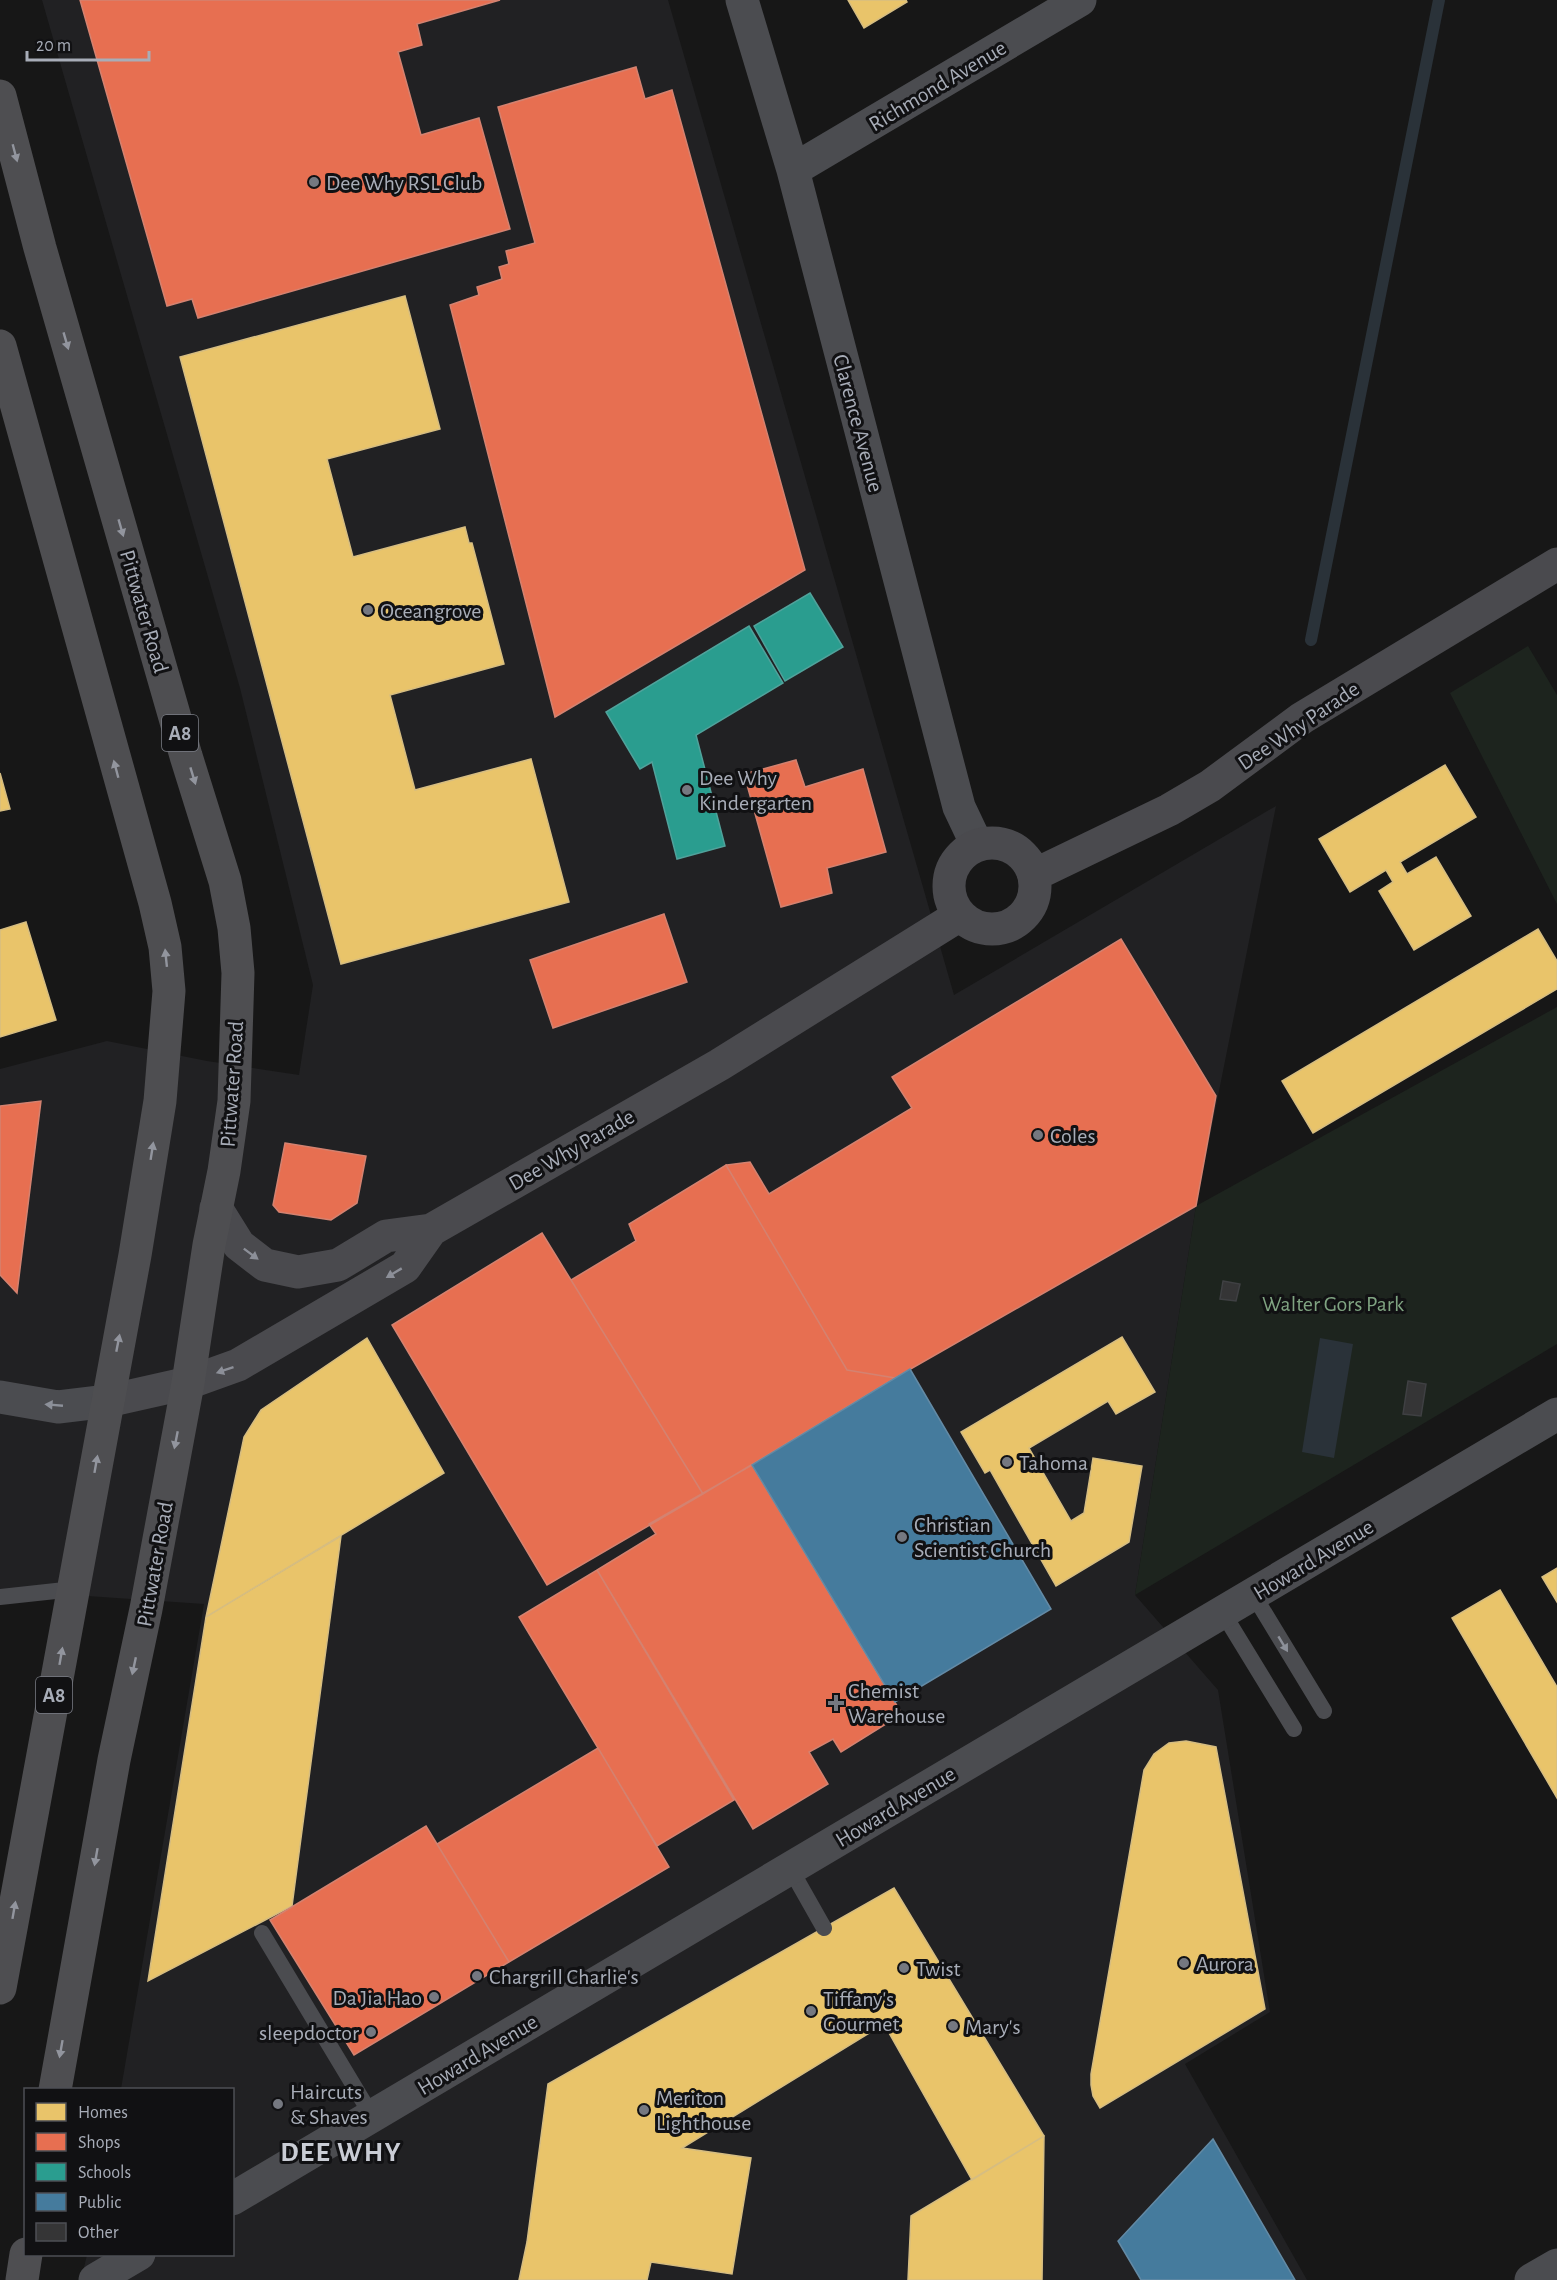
<svg xmlns="http://www.w3.org/2000/svg" width="1557" height="2280" viewBox="0 0 1557 2280" font-family="'Alegreya Sans',sans-serif">
<style>
.built{fill:#212123}
.green{fill:#1d241e}
.water{fill:#2a3239}
.homes{fill:#e9c46a;stroke:#d6bd81;stroke-width:1.5}
.shops{fill:#e76f51;stroke:#d48270;stroke-width:1.5}
.schools{fill:#2a9d8f;stroke:#50a29b;stroke-width:1.5}
.public{fill:#457b9d;stroke:#638aa5;stroke-width:1.5}
.lines{fill:none;stroke-linecap:round;stroke-linejoin:round}
.stream{stroke:#2a3239;stroke-width:12}
.building{fill:#353536;stroke:#3f4043;stroke-width:1.5}
.lane{stroke:#4b4c50;stroke-width:16}
.street{stroke:#4b4c50;stroke-width:33}
.secondary{stroke:#4a4a4e;stroke-width:33}
.highway{stroke:#4e4e51;stroke-width:33}
.oneway{fill:#92959e}
.oneway2{fill:#8c8f98}
.oneway3{fill:#8c9099}
.poi-dot{fill:#757880;stroke:#111113;stroke-width:2}
.labels{text-anchor:middle;stroke-width:6;stroke-linejoin:round;paint-order:stroke}
.shield{fill:#111113;stroke:#7b7e86;stroke-width:1.5}
.shield-label{font-size:21px;font-weight:bold;fill:#a8adb8}
.street-label{font-size:22px;fill:#a8adb8;stroke:#111113}
.poi-label{font-size:22px;fill:#a8adb8;stroke:#111113;text-anchor:start}
.park-label{font-size:22px;fill:#7fa381;stroke:#111113}
.district-label{font-size:28px;font-weight:bold;letter-spacing:1.5px;fill:#c9ccd4;stroke:#111113}
</style>
<rect width="100%" height="100%" fill="#171717"/>
<path class="built" d="M 42,0 L 668,0 L 954,995 L 1276,806 L 1196,1206 L 1135,1595 L 1218,1690 L 1270,2012 L 1185,2064 L 1307,2280 L 81,2280 L 87,2255 L 232,2254 L 232,2090 L 121,2089 L 204,1604 L 0,1590 L 0,1069 L 107,1041 L 207,1061 L 299,1075 L 313,985 L 240,688 Z"/>
<path class="green" d="M 1528,646 L 1557,695 L 1557,904 L 1450,693 Z
M 1557,1007 L 1557,1344 L 1135,1595 L 1196,1206 Z"/>
<path class="water" d="M 1320,1338 L 1353,1344 L 1334,1458 L 1302,1452 Z"/>
<path class="homes" d="M 848,0 L 906,0 L 907,2 L 864,28 Z
M 405,296 L 440,429 L 327,459 L 353,557 L 465,527 L 469,543 L 472,543 L 504,664 L 390,695 L 415,790 L 531,759 L 569,902 L 341,964 L 180,357 Z
M 1445,765 L 1476,817 L 1400,862 L 1407,874 L 1436,857 L 1471,916 L 1414,950 L 1379,891 L 1393,882 L 1386,870 L 1350,892 L 1319,839 Z
M 0,773 L 10,809 L 0,811 Z
M 26,922 L 56,1020 L 0,1037 L 0,930 Z
M 1538,929 L 1557,961 L 1557,989 L 1313,1133 L 1282,1081 Z
M 1122,1337 L 1155,1392 L 1116,1414 L 1108,1401 L 1029,1448 L 1071,1521 L 1084,1513 L 1093,1458 L 1142,1466 L 1129,1542 L 1056,1586 L 990,1470 L 985,1473 L 961,1432 Z
M 367,1338 L 444,1473 L 206,1617 L 244,1437 L 261,1410 Z
M 341,1536 L 292,1906 L 148,1981 L 206,1617 Z
M 1557,1568 L 1557,1602 L 1542,1577 Z
M 1500,1590 L 1557,1687 L 1557,1798 L 1452,1618 Z
M 1186,1741 L 1216,1747 L 1265,2009 L 1100,2108 L 1093,2096 L 1091,2085 L 1091,2074 L 1144,1770 L 1154,1754 L 1169,1743 Z
M 894,1888 L 1044,2136 L 972,2180 L 884,2024 L 682,2148 L 751,2158 L 732,2274 L 651,2262 L 647,2280 L 519,2280 L 527,2242 L 548,2084 Z
M 1044,2136 L 1042,2280 L 908,2280 L 911,2216 Z"/>
<path class="shops" d="M 80,0 L 500,0 L 417,24 L 422,45 L 398,52 L 421,135 L 479,118 L 510,229 L 198,318 L 192,299 L 167,306 Z
M 636,67 L 645,99 L 672,90 L 805,570 L 555,717 L 450,305 L 479,295 L 477,287 L 502,279 L 499,267 L 509,264 L 506,251 L 535,243 L 498,107 Z
M 796,760 L 805,787 L 863,769 L 886,852 L 827,868 L 832,893 L 781,907 L 744,774 Z
M 664,914 L 687,982 L 553,1028 L 530,960 Z
M 1121,939 L 1216,1096 L 1196,1206 L 895,1378 L 847,1370 L 726,1165 L 750,1162 L 769,1194 L 912,1108 L 892,1077 Z
M 41,1101 L 17,1293 L 0,1275 L 0,1106 Z
M 285,1143 L 366,1156 L 357,1203 L 331,1220 L 279,1212 L 273,1205 Z
M 726,1165 L 847,1370 L 895,1378 L 703,1494 L 571,1280 L 636,1241 L 629,1224 Z
M 542,1233 L 703,1494 L 547,1585 L 392,1325 Z
M 752,1465 L 902,1714 L 841,1752 L 833,1739 L 809,1752 L 828,1784 L 753,1829 L 597,1570 L 656,1534 L 649,1524 Z
M 597,1570 L 734,1800 L 657,1846 L 519,1617 Z
M 598,1748 L 669,1867 L 509,1962 L 437,1844 Z
M 426,1826 L 509,1962 L 354,2055 L 270,1920 Z"/>
<path class="schools" d="M 810,593 L 843,647 L 785,681 L 754,626 Z
M 749,626 L 783,683 L 696,735 L 725,846 L 677,859 L 652,762 L 640,769 L 606,712 Z"/>
<path class="public" d="M 910,1369 L 1051,1609 L 895,1702 L 752,1465 Z
M 1213,2139 L 1295,2280 L 1141,2280 L 1118,2241 Z"/>
<g class="lines">
<path class="stream" d="M 1311,640 L 1439,0"/>
</g>
<path class="building" d="M 1223,1281 L 1240,1284 L 1236,1301 L 1220,1299 Z
M 1408,1381 L 1426,1384 L 1421,1416 L 1403,1414 Z"/>
<g class="lines">
<path class="lane" d="M 1253,1594 L 1324,1711
M 0,1597 L 74,1589
M 1223,1613 L 1294,1729
M 790,1868 L 824,1928
M 262,1933 L 372,2116"/>
<path class="street" d="M 742,0 L 793,170 L 959,807 L 977,845
M 793,170 L 1080,0
M 0,1397 L 58,1407 L 108,1401
M 232,2199 L 1557,1414
M 95,2280 L 139,2254
M 1531,2280 L 1557,2265"/>
<path class="secondary" d="M949 886a43 43 0 1 1 86 0a43 43 0 1 1-86 0Z
M 1034,875 L 1169,810 L 1210,786 L 1302,718 L 1557,564
M 216,1208 L 239,1245 L 265,1265 L 298,1272 L 338,1265 L 386,1236 L 431,1230
M 108,1401 L 188,1383 L 238,1365 L 405,1267 L 431,1230 L 719,1065 L 960,915"/>
<path class="highway" d="M 0,96 L 40,248 L 186,756 L 225,881 L 234,928 L 238,973 L 234,1101 L 224,1171 L 209,1245 L 188,1383 L 146,1609 L 114,1760 L 55,2090
M 0,346 L 155,903 L 165,947 L 169,991 L 160,1101 L 135,1255 L 0,1988
M 22,2280 L 26,2254"/>
</g>
<defs><path id="oneway-solid" d="M-6-.8H1V-3.2L6.5 0L1 3.2V.8H-6Z" transform="scale(1.5)"/></defs>
<g class="oneway">
<use href="#oneway-solid" transform="translate(15 153) rotate(75)"/>
<use href="#oneway-solid" transform="translate(66 341) rotate(74)"/>
<use href="#oneway-solid" transform="translate(121 528) rotate(74)"/>
<use href="#oneway-solid" transform="translate(116 769) rotate(-105)"/>
<use href="#oneway-solid" transform="translate(193 776) rotate(73)"/>
<use href="#oneway-solid" transform="translate(166 958) rotate(-96)"/>
<use href="#oneway-solid" transform="translate(152 1151) rotate(-81)"/>
<use href="#oneway-solid" transform="translate(118 1343) rotate(-79)"/>
<use href="#oneway-solid" transform="translate(176 1440) rotate(101)"/>
<use href="#oneway-solid" transform="translate(96 1464) rotate(-80)"/>
<use href="#oneway-solid" transform="translate(61 1656) rotate(-80)"/>
<use href="#oneway-solid" transform="translate(134 1666) rotate(102)"/>
<use href="#oneway-solid" transform="translate(96 1857) rotate(100)"/>
<use href="#oneway-solid" transform="translate(14 1910) rotate(-80)"/>
<use href="#oneway-solid" transform="translate(61 2049) rotate(100)"/>
</g>
<g class="oneway2">
<use href="#oneway-solid" transform="translate(251 1254) rotate(37)"/>
<use href="#oneway-solid" transform="translate(394 1273) rotate(149)"/>
<use href="#oneway-solid" transform="translate(225 1370) rotate(161)"/>
</g>
<g class="oneway3">
<use href="#oneway-solid" transform="translate(54 1405) rotate(-175)"/>
<use href="#oneway-solid" transform="translate(1283 1644) rotate(59)"/>
</g>
<g class="poi-dot">
<circle cx="314" cy="182" r="6"/>
<circle cx="368" cy="610" r="6"/>
<circle cx="687" cy="790" r="6"/>
<circle cx="1038" cy="1135" r="6"/>
<circle cx="1007" cy="1462" r="6"/>
<circle cx="902" cy="1537" r="6"/>
<path d="M833 1694h6v6h6v6h-6v6h-6v-6h-6v-6h6z"/>
<circle cx="1184" cy="1963" r="6"/>
<circle cx="904" cy="1968" r="6"/>
<circle cx="477" cy="1976" r="6"/>
<circle cx="434" cy="1997" r="6"/>
<circle cx="811" cy="2011" r="6"/>
<circle cx="953" cy="2026" r="6"/>
<circle cx="371" cy="2032" r="6"/>
<circle cx="278" cy="2104" r="6"/>
<circle cx="644" cy="2110" r="6"/>
</g>
<g class="labels">
<g class="shield">
<rect x="162" y="715" width="36" height="36" rx="4.5"/>
<rect x="36" y="1677" width="36" height="36" rx="4.5"/>
</g>
<g class="shield-label">
<text x="180" y="740">A8</text>
<text x="54" y="1702">A8</text>
</g>
<g class="street-label">
<text transform="translate(937 85) rotate(-31)" y="8">Richmond Avenue</text>
<text transform="translate(859 423) rotate(75)" y="8">Clarence Avenue</text>
<text transform="translate(145 611) rotate(74)" y="8">Pittwater Road</text>
<text transform="translate(1298 725) rotate(-34)" y="8">Dee Why Parade</text>
<text transform="translate(231 1084) rotate(-86)" y="8">Pittwater Road</text>
<text transform="translate(571 1149) rotate(-30)" y="8">Dee Why Parade</text>
<text transform="translate(1313 1559) rotate(-31)" y="8">Howard Avenue</text>
<text transform="translate(154 1564) rotate(-80)" y="8">Pittwater Road</text>
<text transform="translate(895 1806) rotate(-31)" y="8">Howard Avenue</text>
<text transform="translate(477 2054) rotate(-31)" y="8">Howard Avenue</text>
</g>
<g class="poi-label">
<text x="326" y="190">Dee Why RSL Club</text>
<text x="380" y="618">Oceangrove</text>
<text x="699" y="785">Dee Why<tspan x="699" dy="25">Kindergarten</tspan></text>
<text x="1050" y="1143">Coles</text>
<text x="1019" y="1470">Tahoma</text>
<text x="914" y="1532">Christian<tspan x="914" dy="25">Scientist Church</tspan></text>
<text x="848" y="1698">Chemist<tspan x="848" dy="25">Warehouse</tspan></text>
<text x="1196" y="1971">Aurora</text>
<text x="916" y="1976">Twist</text>
<text x="489" y="1984">Chargrill Charlie's</text>
<text x="422" y="2005" text-anchor="end">Da Jia Hao</text>
<text x="823" y="2006">Tiffany's<tspan x="823" dy="25">Gourmet</tspan></text>
<text x="965" y="2034">Mary's</text>
<text x="359" y="2040" text-anchor="end">sleepdoctor</text>
<text x="290" y="2099">Haircuts<tspan x="290" dy="25">&amp; Shaves</tspan></text>
<text x="656" y="2105">Meriton<tspan x="656" dy="25">Lighthouse</tspan></text>
</g>
<g class="park-label">
<text x="1333" y="1311">Walter Gors Park</text>
</g>
<g class="district-label">
<text x="341" y="2161">DEE WHY</text>
</g>
</g>
<rect x="24" y="2088" width="210" height="168" fill="#111113" stroke="#4d4f55" stroke-width="1.5"/>
<rect x="36" y="2103" width="30" height="18" fill="#e9c46a" stroke="#4d4f55" stroke-width="1.5"/>
<text x="78" y="2118" font-size="18" fill="#a8adb8">Homes</text>
<rect x="36" y="2133" width="30" height="18" fill="#e76f51" stroke="#4d4f55" stroke-width="1.5"/>
<text x="78" y="2148" font-size="18" fill="#a8adb8">Shops</text>
<rect x="36" y="2163" width="30" height="18" fill="#2a9d8f" stroke="#4d4f55" stroke-width="1.5"/>
<text x="78" y="2178" font-size="18" fill="#a8adb8">Schools</text>
<rect x="36" y="2193" width="30" height="18" fill="#457b9d" stroke="#4d4f55" stroke-width="1.5"/>
<text x="78" y="2208" font-size="18" fill="#a8adb8">Public</text>
<rect x="36" y="2223" width="30" height="18" fill="#353536" stroke="#4d4f55" stroke-width="1.5"/>
<text x="78" y="2238" font-size="18" fill="#a8adb8">Other</text>
<path d="M27 51v9h122v-9" fill="none" stroke="#a8adb8" stroke-width="3"/>
<text x="36" y="51" font-size="18" fill="#a8adb8" stroke="#111113" stroke-width="4.5" paint-order="stroke">20 m</text>
</svg>
